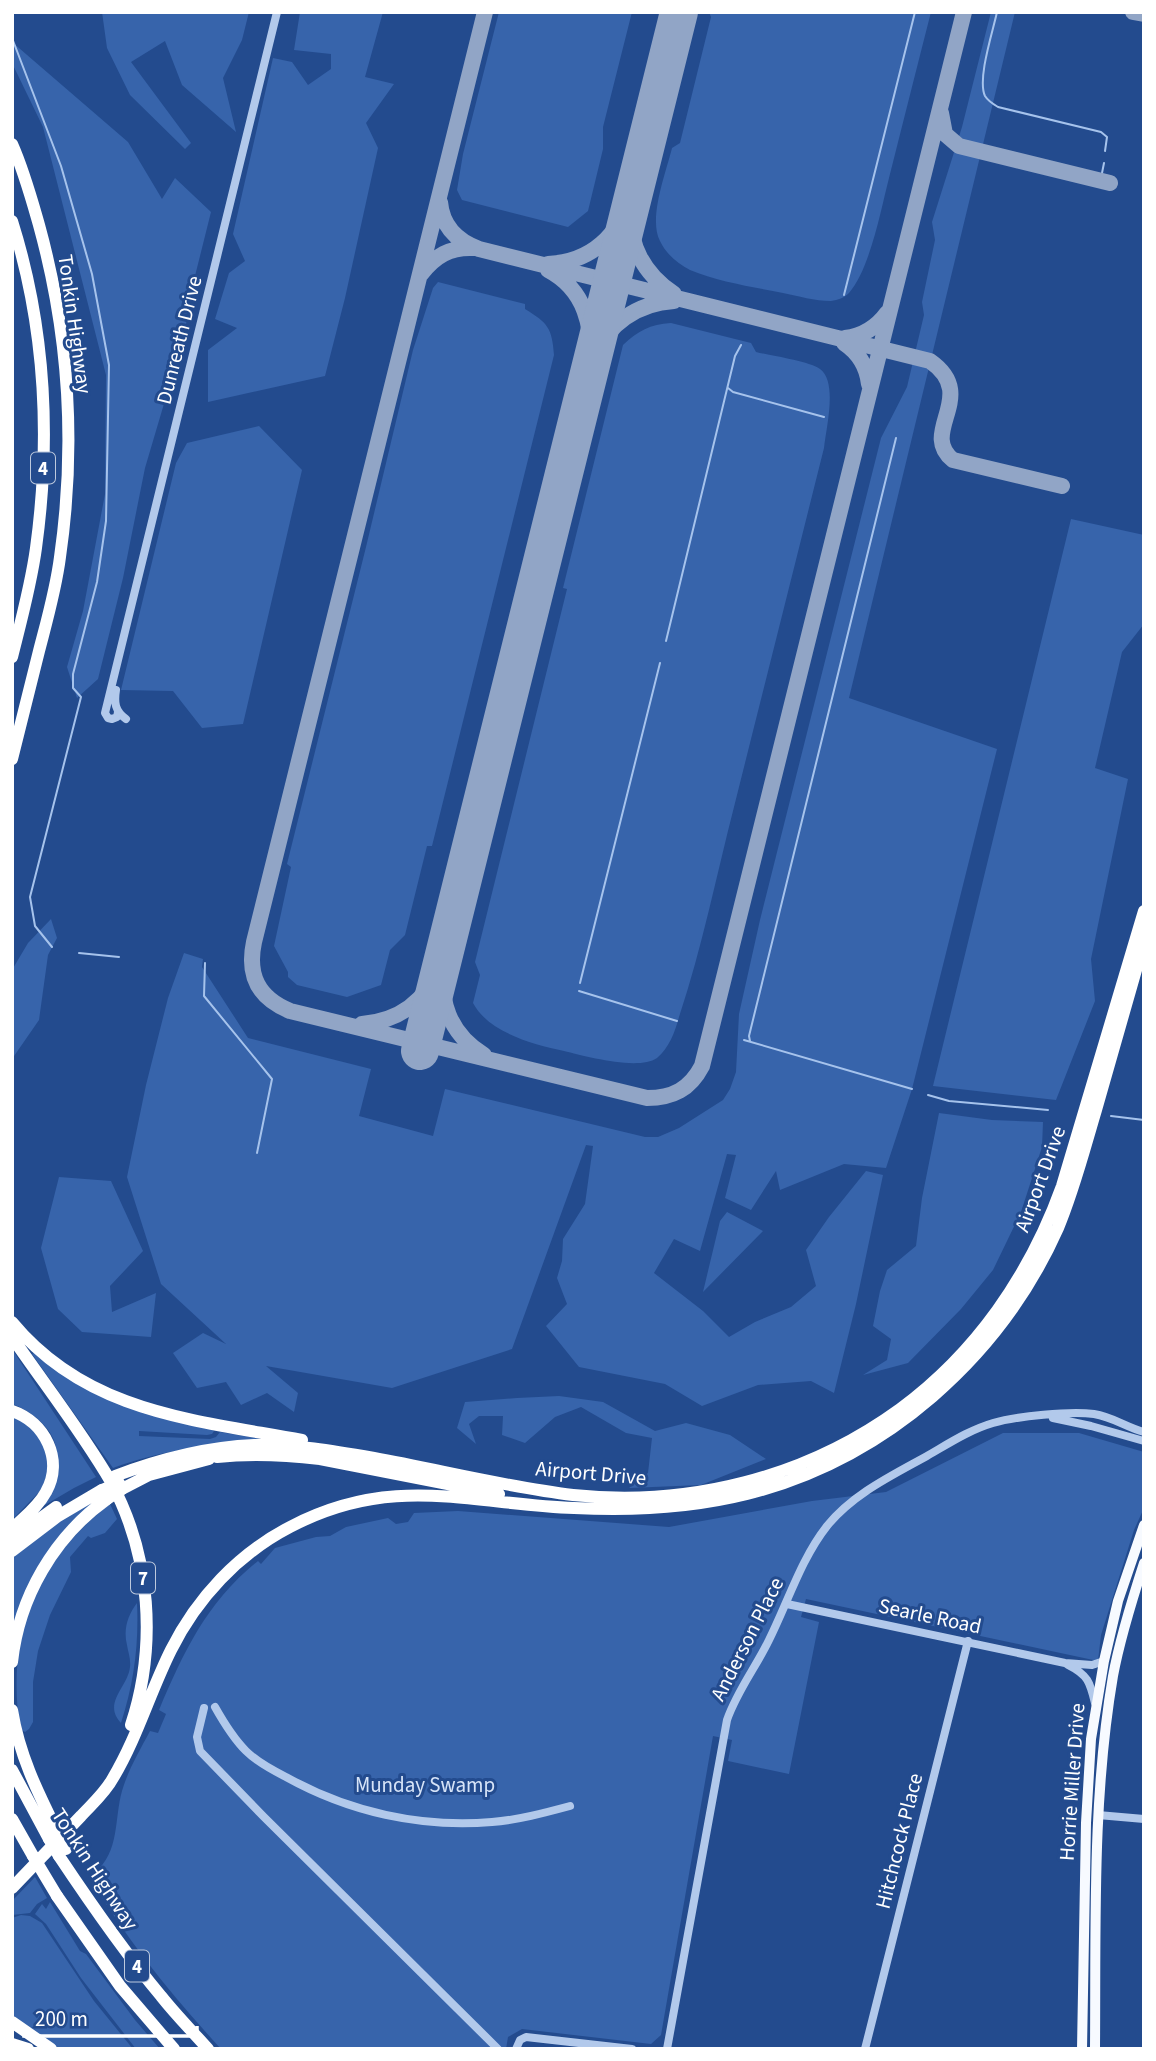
<svg xmlns="http://www.w3.org/2000/svg" width="1156" height="2061" viewBox="0 0 1156 2061" font-family="'Source Sans 3',sans-serif">
<style>
.green{fill:#3764ab}
.lines{fill:none;stroke-linecap:round;stroke-linejoin:round}
.stream{stroke:#a6c3ec;stroke-width:2}
.taxiway{stroke:#91a5c6;stroke-width:16}
.runway{stroke:#91a5c6;stroke-width:38}
.minor{stroke:#b2c9eb;stroke-width:8}
.major{stroke:#f7faff;stroke-width:10}
.highway{stroke:#fff;stroke-width:12}
.highway-bridge{stroke:#fff;stroke-width:12}
.labels{text-anchor:middle;stroke-width:6;stroke-linejoin:round;paint-order:stroke}
.shield{fill:#234b8e;stroke:#bdc9dd;stroke-width:2}
.shield-label{font-size:19px;font-weight:bold;fill:#fff}
.street-label{font-size:21px;fill:#fff;stroke:#234b8e}
.park-label{font-size:21px;fill:#d7e4f8;stroke:#234b8e}
</style>
<rect width="100%" height="100%" fill="#234b8e"/>
<path class="green" d="M 102,12 L 249,12 L 242,40 L 223,78 L 236,132 L 182,85 L 165,41 L 131,62 L 191,143 L 185,149 L 130,95 L 107,48 Z
M 300,12 L 383,12 L 365,77 L 394,84 L 366,123 L 378,148 L 345,298 L 325,376 L 208,402 L 208,350 L 237,328 L 215,319 L 229,273 L 245,261 L 233,234 L 273,58 L 292,62 L 308,85 L 331,69 L 331,54 L 294,50 Z
M 499,12 L 632,12 L 603,127 L 603,149 L 588,211 L 568,227 L 462,200 L 457,190 L 463,154 Z
M 709,12 L 931,12 C 917,67 903,122 889,178 C 881,209 870,269 849,293 C 844,298 838,300 831,301 C 815,301 798,296 783,293 C 754,287 718,282 690,270 C 678,264 666,254 660,241 C 648,218 666,173 672,148 L 680,143 L 711,17 Z
M 991,12 L 1015,12 L 849,698 L 997,749 L 912,1089 L 886,1168 L 844,1164 L 780,1190 L 776,1171 L 751,1210 L 725,1198 L 736,1155 L 727,1154 L 700,1251 L 674,1239 L 654,1273 L 703,1311 L 729,1337 L 755,1322 L 791,1307 L 816,1286 L 806,1250 L 829,1217 L 866,1171 L 883,1175 L 856,1304 L 834,1393 L 811,1381 L 758,1385 L 702,1406 L 665,1384 L 579,1367 L 546,1326 L 567,1304 L 557,1278 L 562,1261 L 563,1239 L 585,1204 L 593,1146 L 586,1145 L 512,1349 L 392,1388 L 266,1366 L 298,1393 L 294,1412 L 267,1393 L 241,1405 L 226,1382 L 197,1388 L 173,1353 L 203,1333 L 226,1344 L 161,1284 L 127,1177 L 146,1085 L 168,998 L 184,953 L 203,959 L 202,967 L 248,1038 L 371,1069 L 359,1116 L 433,1136 L 445,1089 L 645,1137 L 658,1137 L 679,1128 L 723,1100 L 730,1089 L 736,1072 L 739,1014 L 760,920 L 881,438 L 907,387 L 924,315 L 922,302 L 935,240 L 932,222 L 962,127 Z
M 12,42 L 128,142 L 162,199 L 175,178 L 211,212 L 193,284 L 184,336 L 145,468 L 123,578 L 98,679 L 77,698 L 67,667 L 83,611 L 105,494 L 106,375 L 43,127 L 12,63 Z
M 438,282 L 525,304 L 525,309 C 548,323 552,328 554,355 L 432,846 L 427,846 L 405,935 L 390,950 L 381,985 L 347,997 L 297,985 L 288,977 L 288,972 L 274,946 L 291,867 L 287,864 L 366,547 L 413,350 L 433,288 Z
M 671,323 L 751,343 L 756,352 C 772,356 808,361 820,369 C 838,382 826,428 824,448 C 794,568 764,687 734,807 C 716,877 702,948 679,1017 C 675,1032 669,1048 657,1058 C 638,1071 585,1056 564,1051 C 533,1044 489,1033 473,1003 L 480,975 L 475,962 L 567,589 L 563,588 L 623,345 C 638,331 650,324 671,323 Z
M 259,426 L 302,470 L 243,724 L 202,728 L 173,691 L 121,690 L 176,463 L 187,443 Z
M 1071,519 L 1144,535 L 1144,624 L 1122,652 L 1095,768 L 1128,779 L 1091,959 L 1095,1001 L 1056,1100 L 933,1086 Z
M 51,919 L 57,938 L 48,955 L 39,1020 L 12,1059 L 12,970 L 28,943 Z
M 939,1113 L 992,1120 L 1043,1122 L 1042,1147 L 1021,1212 L 993,1270 L 961,1309 L 908,1363 L 863,1375 L 887,1360 L 891,1339 L 873,1326 L 880,1291 L 887,1270 L 916,1246 L 922,1198 Z
M 59,1177 L 111,1181 L 143,1251 L 110,1286 L 112,1312 L 156,1293 L 151,1337 L 82,1332 L 58,1309 L 41,1248 Z
M 727,1212 L 763,1231 L 703,1292 L 720,1221 Z
M 12,1349 L 96,1477 L 74,1488 L 45,1505 L 44,1503 C 48,1487 54,1471 56,1455 C 59,1432 31,1410 12,1404 Z
M 36,1352 L 71,1378 L 201,1424 L 214,1431 L 212,1434 L 207,1435 L 139,1431 L 139,1436 L 210,1439 L 216,1437 L 220,1432 L 268,1440 C 212,1445 165,1449 113,1468 L 32,1354 Z
M 559,1396 L 603,1402 L 655,1431 L 686,1423 L 730,1435 L 766,1459 L 701,1485 L 629,1488 L 648,1473 L 652,1438 L 626,1433 L 581,1407 L 555,1417 L 525,1443 L 502,1435 L 503,1416 L 479,1416 L 469,1424 L 476,1444 L 457,1428 L 465,1402 L 517,1398 Z
M 12,1414 L 18,1416 L 43,1441 L 49,1470 L 41,1490 L 12,1520 Z
M 1003,1433 L 1079,1433 L 1144,1452 L 1144,1508 L 1134,1530 L 1101,1635 L 1098,1661 L 806,1599 L 801,1617 L 819,1622 L 789,1774 L 728,1761 L 732,1740 L 713,1736 L 661,2035 L 651,2044 L 522,2029 L 508,2037 L 506,2049 L 221,2049 C 171,1994 128,1942 90,1878 L 98,1877 L 95,1872 C 120,1852 114,1819 122,1791 C 128,1770 140,1750 150,1731 L 158,1733 L 166,1714 L 159,1710 C 184,1651 207,1602 258,1561 L 261,1564 L 275,1548 L 316,1537 L 330,1536 L 346,1527 L 388,1518 L 396,1524 L 408,1522 L 414,1513 L 458,1511 L 669,1527 L 812,1501 L 886,1492 Z
M 90,1504 L 91,1505 L 75,1520 L 12,1635 L 12,1558 L 69,1514 Z
M 110,1504 L 117,1519 L 105,1533 L 91,1538 L 88,1536 L 70,1557 L 71,1572 L 50,1615 L 38,1651 L 33,1682 L 33,1722 L 29,1729 L 25,1732 L 20,1729 C 6,1636 35,1562 110,1504 Z
M 137,1603 C 139,1644 134,1683 121,1723 C 102,1703 128,1687 130,1667 C 131,1659 128,1652 127,1645 C 123,1629 128,1615 137,1603 Z
M 35,1877 L 47,1898 L 37,1904 L 30,1913 L 12,1915 L 12,1901 Z
M 50,1902 L 80,1951 L 86,1954 L 135,2020 L 160,2049 L 136,2049 L 81,1978 L 46,1924 L 35,1914 L 42,1904 L 46,1909 Z
M 21,1915 L 30,1916 L 42,1923 L 94,2001 L 133,2049 L 58,2049 L 12,2015 L 12,1918 Z"/>
<g class="lines">
<path class="stream" d="M 997,12 C 993,31 977,79 985,96 C 988,101 993,104 998,107 L 1101,132 L 1107,137 L 1105,151
M 12,38 L 61,166 L 92,274 L 109,365 L 106,521 L 97,582 L 73,674 L 73,688 L 81,697 L 30,897 L 35,926 L 52,947
M 1102,173 L 1104,163
M 844,295 L 915,12
M 728,388 L 733,392 L 824,417
M 666,641 L 735,356 L 741,345
M 79,953 L 119,957
M 205,963 L 204,996 L 272,1079 L 257,1153
M 580,983 L 660,663
M 579,991 L 677,1021
M 744,1040 L 912,1089
M 750,1041 L 749,1036 L 896,438
M 928,1095 L 949,1101 L 1048,1110
M 1111,1116 L 1144,1120"/>
<path class="taxiway" d="M 485,12 L 254,942 C 247,975 258,998 290,1011 L 647,1098 C 673,1098 690,1089 702,1066 L 964,12
M 1133,12 L 1144,14
M 941,113 L 945,134 L 959,146 L 1110,183
M 440,202 C 442,226 457,241 479,249 L 930,361 C 980,396 918,432 953,460 L 1062,486
M 631,207 C 627,244 644,274 674,294
M 548,264 C 593,262 617,235 633,196
M 548,270 C 586,290 593,327 591,366
M 421,274 C 435,256 450,247 473,248
M 845,338 C 863,336 876,328 887,313
M 844,343 C 859,353 867,366 869,384
M 594,357 C 607,324 638,303 674,301
M 443,961 C 439,1000 448,1033 484,1055
M 362,1024 C 399,1021 426,1001 440,966"/>
<path class="runway" d="M 420,1051 L 679,12"/>
<path class="minor" d="M 116,690 C 114,703 115,711 126,719
M 118,712 L 117,717 L 112,719 L 108,718 L 105,713 L 277,12
M 1053,1418 L 1091,1426 L 1144,1441
M 787,1604 L 1065,1663 L 1092,1665 L 1104,1661
M 1068,1665 C 1088,1675 1090,1682 1095,1703
M 215,1707 C 224,1723 233,1738 246,1751 C 257,1762 272,1770 286,1777 C 349,1812 420,1828 492,1822 C 518,1820 544,1813 570,1806
M 204,1708 L 197,1737 L 200,1751 L 264,1817 L 498,2049
M 1098,1815 L 1144,1819
M 516,2049 L 520,2040 L 526,2037 L 632,2049
M 667,2049 L 727,1720 C 737,1691 756,1667 769,1640 C 788,1602 801,1559 827,1526 C 853,1494 891,1476 927,1456 C 948,1444 969,1430 993,1423 C 1017,1416 1070,1411 1094,1414 C 1113,1417 1126,1427 1144,1432
M 865,2049 L 968,1641"/>
<path class="major" d="M 1082,2049 L 1086,1823 L 1091,1739 L 1104,1661 L 1118,1601 L 1144,1525
M 1095,2049 C 1096,1925 1092,1799 1113,1676 C 1120,1638 1132,1600 1144,1563"/>
<path class="highway" d="M 12,144 C 24,171 31,197 39,225 C 69,334 76,446 60,557 C 56,589 47,620 39,651 C 30,687 21,723 12,759
M 12,221 C 45,326 51,438 36,548 C 31,585 21,621 12,657
M 12,1322 C 87,1413 195,1420 302,1440
M 12,1337 C 45,1385 82,1432 111,1482 C 151,1556 157,1646 131,1725
M 12,1411 C 45,1422 64,1460 46,1492 C 38,1507 24,1517 12,1529
M 217,1457 C 252,1453 286,1455 320,1459 L 499,1494
M 115,1476 C 160,1459 206,1447 254,1445 C 294,1444 334,1451 374,1458 C 440,1470 506,1487 573,1495 C 689,1507 805,1478 900,1409 C 976,1353 1030,1275 1062,1186 L 1144,911
M 122,1489 L 149,1475 L 209,1459
M 12,1539 L 56,1507
M 12,1551 L 58,1516 L 102,1490
M 12,1662 C 19,1597 54,1537 107,1499
M 12,1710 C 19,1754 37,1791 57,1831
M 12,1770 L 49,1839
M 12,1819 L 33,1856
M 59,1856 C 91,1904 124,1952 161,1996 C 176,2015 192,2031 208,2049
M 12,1888 C 35,1864 58,1840 81,1816 C 92,1804 105,1793 113,1778 C 137,1738 150,1692 171,1650 C 197,1598 238,1554 290,1527 C 392,1473 469,1504 574,1508 C 632,1511 691,1508 747,1494 C 885,1459 1000,1358 1058,1228 C 1074,1190 1084,1150 1096,1110 C 1112,1054 1128,998 1144,942
M 57,1896 L 120,1986 L 174,2049
M 12,2022 L 51,2049
M 12,2044 L 28,2049"/>
<path class="highway-bridge" d="M 102,1490 L 119,1483
M 107,1499 L 122,1489
M 57,1831 L 66,1849
M 49,1839 L 59,1856
M 33,1856 L 57,1896"/>
</g>
<g class="labels">
<g class="shield">
<rect x="31" y="452.5" width="24" height="31" rx="5"/>
<rect x="131" y="1562.5" width="24" height="31" rx="5"/>
<rect x="125" y="1950.5" width="24" height="31" rx="5"/>
</g>
<g class="shield-label">
<text x="43" y="475">4</text>
<text x="143" y="1585">7</text>
<text x="137" y="1973">4</text>
</g>
<g class="street-label">
<text transform="translate(75 324) rotate(82)" y="7">Tonkin Highway</text>
<text transform="translate(179 340) rotate(-76)" y="7">Dunreath Drive</text>
<text transform="translate(1040 1179) rotate(-70)" y="7">Airport Drive</text>
<text transform="translate(591 1473) rotate(5)" y="7">Airport Drive</text>
<text transform="translate(930 1616) rotate(12)" y="7">Searle Road</text>
<text transform="translate(747 1639) rotate(-63)" y="7">Anderson Place</text>
<text transform="translate(1072 1782) rotate(-86)" y="7">Horrie Miller Drive</text>
<text transform="translate(899 1841) rotate(-76)" y="7">Hitchcock Place</text>
<text transform="translate(95 1869) rotate(57)" y="7">Tonkin Highway</text>
</g>
<g class="park-label">
<text x="425" y="1792">Munday Swamp</text>
</g>
</g>
<rect width="1156" height="2061" fill="none" stroke="#ffffff" stroke-width="28"/>
<path d="M24 2026v10h173v-10" fill="none" stroke="#ffffff" stroke-width="3.5"/>
<text x="35" y="2026" font-size="21" fill="#ffffff" stroke="#234b8e" stroke-width="5" paint-order="stroke">200 m</text>
</svg>
